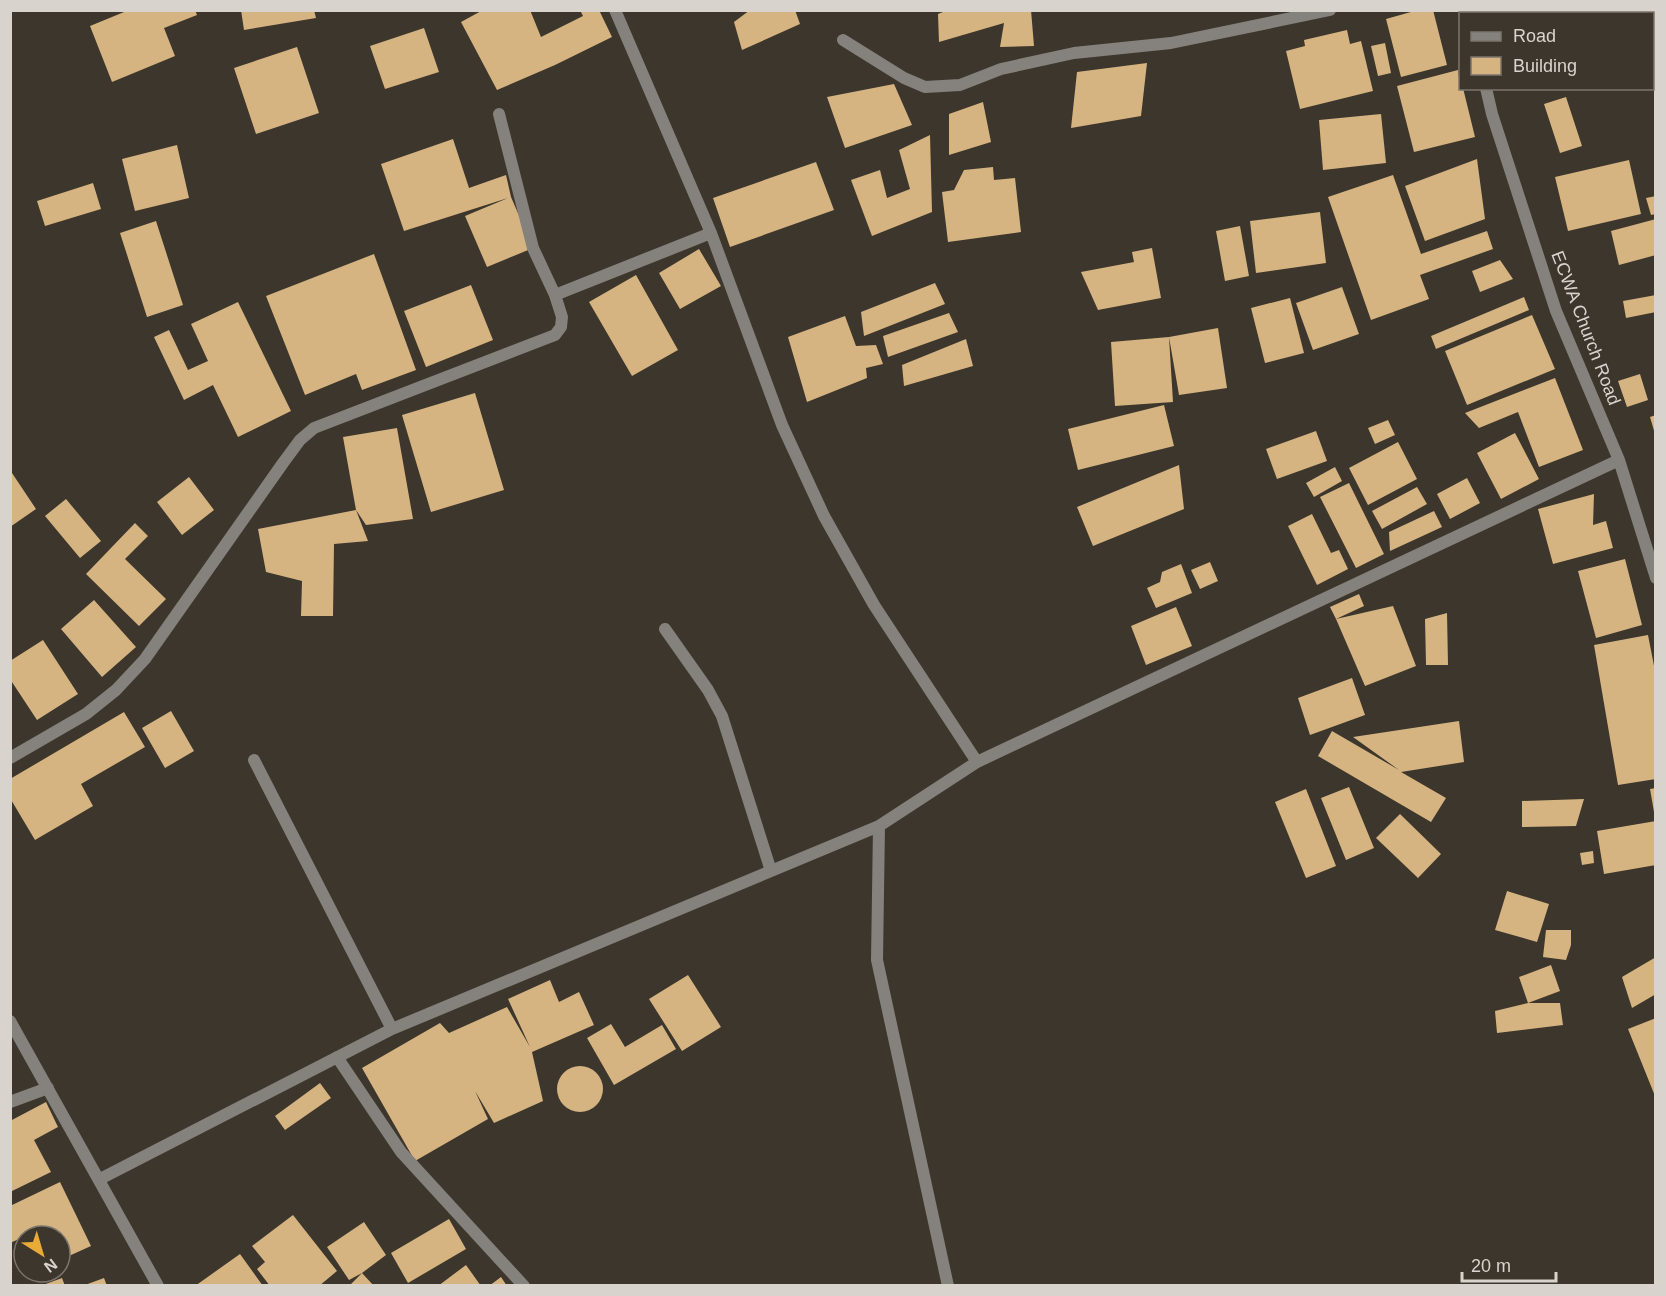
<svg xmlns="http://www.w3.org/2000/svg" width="1666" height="1296" viewBox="0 0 1666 1296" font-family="Helvetica,sans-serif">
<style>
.building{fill:#d5b481}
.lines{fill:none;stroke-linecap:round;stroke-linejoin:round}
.street{stroke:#85817c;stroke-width:12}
.labels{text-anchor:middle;stroke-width:6;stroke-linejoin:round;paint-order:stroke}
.street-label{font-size:18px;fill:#d8d4cd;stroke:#3d362c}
</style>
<rect width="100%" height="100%" fill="#3d362c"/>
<path class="building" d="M 129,10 L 195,10 L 197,15 L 164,28 L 175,56 L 112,82 L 90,26 Z
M 241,10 L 314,10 L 316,18 L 244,30 Z
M 483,10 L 530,10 L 541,37 L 583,16 L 580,10 L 599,10 L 612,37 L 555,65 L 497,90 L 461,22 Z
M 750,10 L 795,10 L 800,24 L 742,50 L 734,22 Z
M 948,10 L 1031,10 L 1034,46 L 1000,47 L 1004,23 L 939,42 L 938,14 Z
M 1418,10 L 1433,10 L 1447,65 L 1401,77 L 1386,19 Z
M 424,28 L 439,72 L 385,89 L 370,46 Z
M 1347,30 L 1350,44 L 1361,41 L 1373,91 L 1300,109 L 1286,51 L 1305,46 L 1304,40 Z
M 1385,43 L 1391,73 L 1378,76 L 1371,46 Z
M 297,47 L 319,113 L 256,134 L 234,68 Z
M 1147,63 L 1141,116 L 1071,128 L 1077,72 Z
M 1458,70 L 1460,88 L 1463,88 L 1475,137 L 1414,152 L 1397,86 Z
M 894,84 L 912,125 L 845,148 L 827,97 Z
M 1566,97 L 1582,146 L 1560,153 L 1544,104 Z
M 983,102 L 991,142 L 949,155 L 949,114 Z
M 1381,114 L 1386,163 L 1323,170 L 1319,120 Z
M 930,135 L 932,212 L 872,236 L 851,180 L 880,170 L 887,198 L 910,189 L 899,150 Z
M 453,139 L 469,188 L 506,175 L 511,197 L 533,248 L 487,267 L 465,216 L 508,198 L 404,231 L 381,164 Z
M 177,145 L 189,198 L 135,211 L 122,159 Z
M 1477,159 L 1485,219 L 1425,241 L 1405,186 Z
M 1629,160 L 1641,214 L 1568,231 L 1555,177 Z
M 816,162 L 834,210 L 730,247 L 713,198 Z
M 993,167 L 994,180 L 1015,178 L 1021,232 L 948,242 L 942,192 L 954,190 L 964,170 Z
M 1393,175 L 1421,254 L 1487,231 L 1493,249 L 1420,275 L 1429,299 L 1371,320 L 1328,197 Z
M 93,183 L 101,209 L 45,226 L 37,201 Z
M 1656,196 L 1656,214 L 1651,215 L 1646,198 Z
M 1320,212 L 1326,263 L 1256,273 L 1250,221 Z
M 1656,219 L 1656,255 L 1619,265 L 1611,231 Z
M 156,221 L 183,305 L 147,317 L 120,233 Z
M 1240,226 L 1249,276 L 1225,281 L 1216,231 Z
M 1152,248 L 1161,298 L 1098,310 L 1081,272 L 1134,262 L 1132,252 Z
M 699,249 L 721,286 L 680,309 L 659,273 Z
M 374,254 L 416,370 L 362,390 L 356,374 L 305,395 L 266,296 Z
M 1500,260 L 1513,279 L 1480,292 L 1472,271 Z
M 636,275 L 678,350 L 632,376 L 589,302 Z
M 935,283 L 945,304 L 864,336 L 861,312 Z
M 471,285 L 493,340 L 426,367 L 404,311 Z
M 1342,287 L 1359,334 L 1313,350 L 1296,303 Z
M 1656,295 L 1656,312 L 1626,318 L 1623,301 Z
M 1524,297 L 1529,310 L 1436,349 L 1431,336 Z
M 1290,298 L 1304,353 L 1265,363 L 1251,308 Z
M 238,302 L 291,411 L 238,437 L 213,385 L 184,400 L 154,337 L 169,330 L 188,370 L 208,361 L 191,324 Z
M 949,313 L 958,332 L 888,357 L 883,336 Z
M 1532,315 L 1555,369 L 1467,405 L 1445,351 Z
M 845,316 L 856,346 L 876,345 L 883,364 L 866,368 L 867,378 L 807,402 L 788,337 Z
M 1218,328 L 1227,388 L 1179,395 L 1169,337 L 1173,402 L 1115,406 L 1111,342 L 1169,337 Z
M 966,339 L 973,366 L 904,386 L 902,365 Z
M 1640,374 L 1648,400 L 1627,407 L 1618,381 Z
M 1555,378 L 1583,450 L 1539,467 L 1518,412 L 1479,428 L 1465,413 Z
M 475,393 L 504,490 L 431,512 L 402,415 Z
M 1164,405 L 1174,446 L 1078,470 L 1068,429 Z
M 1656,415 L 1656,434 L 1655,434 L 1650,417 Z
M 1388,420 L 1395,435 L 1375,444 L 1368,428 Z
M 397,428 L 413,519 L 366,525 L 356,510 L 343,437 Z
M 1316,431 L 1327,461 L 1277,479 L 1266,449 Z
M 1515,433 L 1539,479 L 1501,499 L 1477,453 Z
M 1398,442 L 1417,479 L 1368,505 L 1349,468 Z
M 1179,465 L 1184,509 L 1093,546 L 1077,507 Z
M 1335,467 L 1342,481 L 1314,497 L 1306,483 Z
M 10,470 L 36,509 L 10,527 Z
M 189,477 L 214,510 L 182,535 L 157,502 Z
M 1467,478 L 1480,503 L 1450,519 L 1437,494 Z
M 1349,483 L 1384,554 L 1356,568 L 1320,497 Z
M 1417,487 L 1427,504 L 1382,529 L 1372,511 Z
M 1594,494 L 1593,525 L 1606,521 L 1613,548 L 1553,564 L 1538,509 Z
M 66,499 L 101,541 L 80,558 L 45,516 Z
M 356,510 L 368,541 L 334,544 L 333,616 L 301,616 L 302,581 L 266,572 L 258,529 Z
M 1434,511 L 1442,527 L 1390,551 L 1389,532 Z
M 1312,514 L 1331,553 L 1339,550 L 1348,569 L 1317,585 L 1288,526 Z
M 135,523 L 148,536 L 125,559 L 166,599 L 139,626 L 86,574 Z
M 1625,559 L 1642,625 L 1596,638 L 1578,571 Z
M 1210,562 L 1218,581 L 1200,589 L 1191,570 Z
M 1181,564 L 1192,593 L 1156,608 L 1147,588 L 1160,582 L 1162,572 Z
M 1359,594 L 1364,606 L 1336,619 L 1330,607 Z
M 94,600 L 136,647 L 102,677 L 61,629 Z
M 1393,606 L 1416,666 L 1365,686 L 1336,619 Z
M 1176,607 L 1192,646 L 1146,665 L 1131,626 Z
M 1447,613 L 1448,665 L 1426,665 L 1425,619 Z
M 1648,635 L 1656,676 L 1656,779 L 1618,785 L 1594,645 Z
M 43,640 L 78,694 L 37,720 L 10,679 L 10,661 Z
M 1352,678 L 1365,715 L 1310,735 L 1298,698 Z
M 171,711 L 194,751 L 165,768 L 142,728 Z
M 124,712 L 145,747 L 81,784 L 93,806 L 35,840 L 10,798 L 10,779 Z
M 1459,721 L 1464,762 L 1401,772 L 1446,798 L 1431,822 L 1318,756 L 1332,731 L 1399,770 L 1353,737 Z
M 1349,787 L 1374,848 L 1346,860 L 1321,798 Z
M 1656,788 L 1656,812 L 1654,812 L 1650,789 Z
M 1306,789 L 1336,866 L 1306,878 L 1275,802 Z
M 1584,799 L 1576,826 L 1522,827 L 1522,801 Z
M 1400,814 L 1441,854 L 1418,878 L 1376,838 Z
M 1656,821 L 1656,865 L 1604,874 L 1597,831 Z
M 1593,851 L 1594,863 L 1582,865 L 1580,853 Z
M 1507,891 L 1549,904 L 1537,942 L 1495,930 Z
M 1546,930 L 1571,930 L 1571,945 L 1566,960 L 1543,957 Z
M 1656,957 L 1656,994 L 1632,1008 L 1622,977 Z
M 1551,965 L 1560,991 L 1528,1003 L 1519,977 Z
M 688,975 L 721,1027 L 682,1051 L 649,999 Z
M 550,980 L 559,1002 L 579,992 L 594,1025 L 532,1052 L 543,1101 L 494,1123 L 475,1091 L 488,1119 L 415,1161 L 362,1068 L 440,1023 L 449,1033 L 507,1007 L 530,1047 L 508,999 Z
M 1528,1003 L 1560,1003 L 1563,1025 L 1497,1033 L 1495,1011 Z
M 1656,1018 L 1656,1096 L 1655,1096 L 1628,1029 Z
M 611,1024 L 625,1047 L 662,1025 L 676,1049 L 614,1085 L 587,1038 Z
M557 1089a23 23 0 1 1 46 0a23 23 0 1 1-46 0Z
M 320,1083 L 331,1098 L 285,1130 L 275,1116 Z
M 46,1102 L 58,1127 L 34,1140 L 51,1172 L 10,1192 L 10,1121 Z
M 60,1182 L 91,1246 L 60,1260 L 60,1236 L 24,1236 L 24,1250 L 19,1239 L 10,1243 L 10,1206 Z
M 293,1215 L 337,1271 L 319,1286 L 270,1286 L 257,1269 L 265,1262 L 252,1246 Z
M 449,1219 L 466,1249 L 408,1283 L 391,1253 Z
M 364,1222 L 386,1255 L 362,1273 L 349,1280 L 327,1247 Z
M 240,1254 L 263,1286 L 195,1286 Z
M 466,1265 L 481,1286 L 438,1286 Z
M 362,1273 L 374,1286 L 349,1286 Z
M 501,1277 L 507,1286 L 489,1286 Z
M 62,1278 L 65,1286 L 43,1286 L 43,1285 Z
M 104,1278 L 107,1286 L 85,1286 L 85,1285 Z"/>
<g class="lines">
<path class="street" d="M 615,10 L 711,233 L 782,425 L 824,516 L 874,605 L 977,762
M 1468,10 L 1469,14
M 843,40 L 904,78 L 925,87 L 960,85 L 1001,69 L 1074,53 L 1171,43 L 1330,10
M 1486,88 L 1492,114 L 1556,311 L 1619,460 L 1656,578
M 555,295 L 711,233
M 665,629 L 708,690 L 722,716 L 771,871
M 10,758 L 86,714 L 116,690 L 145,659 L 283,463 L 300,440 L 314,428 L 555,335 L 561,327 L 562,317 L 555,295 L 533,248 L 499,114
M 254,760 L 392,1029
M 879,826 L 877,960 L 948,1286
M 10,1021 L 158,1286
M 337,1057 L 401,1152 L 524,1286
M 10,1102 L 48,1088
M 100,1179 L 392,1029 L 879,826 L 977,762 L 1619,460"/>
</g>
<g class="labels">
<g class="street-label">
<text transform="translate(1586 328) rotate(69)" y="6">ECWA Church Road</text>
</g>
</g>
<rect width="1666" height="1296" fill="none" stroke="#d8d4cd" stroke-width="24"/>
<rect x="1459" y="12" width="195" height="78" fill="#3d362c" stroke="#7b756c" stroke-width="1.5"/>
<rect x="1471" y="32" width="30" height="9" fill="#85817c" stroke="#7b756c" stroke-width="1.5"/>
<text x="1513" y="42" font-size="18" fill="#d8d4cd">Road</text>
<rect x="1471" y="57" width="30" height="18" fill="#d5b481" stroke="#7b756c" stroke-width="1.5"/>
<text x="1513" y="72" font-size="18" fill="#d8d4cd">Building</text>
<g transform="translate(42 1254) rotate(143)"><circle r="28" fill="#3d362c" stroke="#7b756c" stroke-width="1.5"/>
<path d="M0-4.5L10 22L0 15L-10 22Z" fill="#e9ab38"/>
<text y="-9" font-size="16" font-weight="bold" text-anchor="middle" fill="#d8d4cd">N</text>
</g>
<path d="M1462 1272v9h94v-9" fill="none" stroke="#d8d4cd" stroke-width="3"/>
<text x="1471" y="1272" font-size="18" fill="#d8d4cd" stroke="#3d362c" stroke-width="4.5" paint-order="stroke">20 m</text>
</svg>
